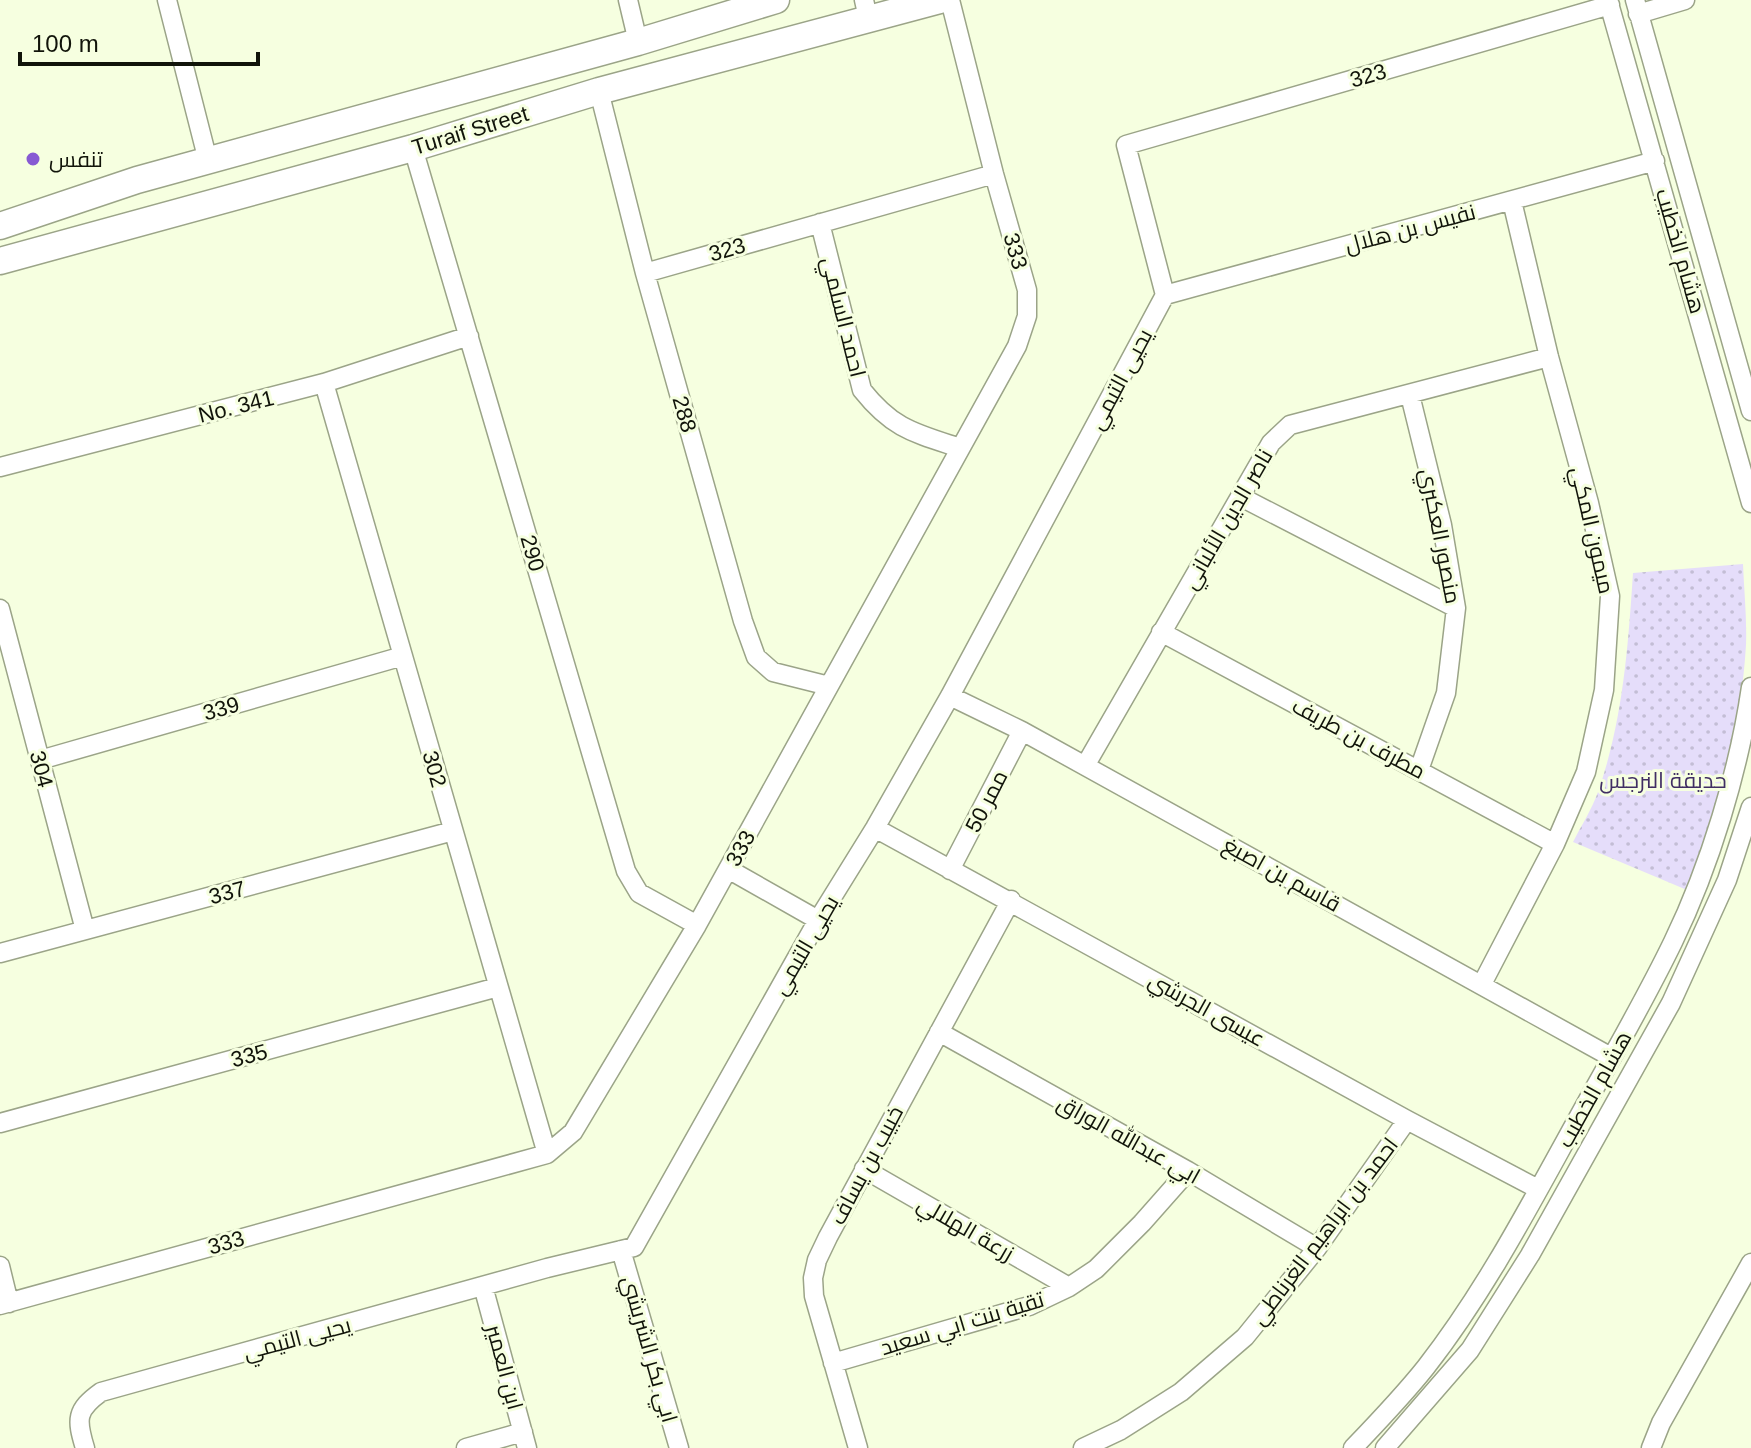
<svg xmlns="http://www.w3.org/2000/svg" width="1751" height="1448" viewBox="0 0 1751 1448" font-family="Helvetica,Cairo,sans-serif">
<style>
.grass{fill:url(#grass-dots)}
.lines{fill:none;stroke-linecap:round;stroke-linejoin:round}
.street-casing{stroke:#9ba488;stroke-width:21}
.secondary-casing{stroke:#9ba488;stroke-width:29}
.street{stroke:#fff;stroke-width:18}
.secondary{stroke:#fff;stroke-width:26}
.poi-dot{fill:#875ad3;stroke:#f6ffe0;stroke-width:3}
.labels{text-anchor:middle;stroke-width:6;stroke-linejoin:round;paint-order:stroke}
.street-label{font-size:22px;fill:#11140a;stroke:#f6ffe0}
.poi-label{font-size:22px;fill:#11140a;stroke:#f6ffe0;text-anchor:start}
.park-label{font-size:22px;fill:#402e63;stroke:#f6ffe0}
</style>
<defs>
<pattern id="grass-dots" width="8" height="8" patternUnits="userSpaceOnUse" patternTransform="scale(2)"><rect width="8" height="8" fill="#e5ddfa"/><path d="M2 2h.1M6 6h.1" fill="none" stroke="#c3bdd5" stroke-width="1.8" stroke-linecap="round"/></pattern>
</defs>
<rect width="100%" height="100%" fill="#f6ffe0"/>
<path class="grass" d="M 1743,564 C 1744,591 1747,618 1746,645 C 1741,728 1719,814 1687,890 L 1573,842 C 1581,826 1592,809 1598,792 C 1623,720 1628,648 1633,573 Z"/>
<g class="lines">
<g class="street-casing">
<path id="street" d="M 167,0 L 208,161
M 628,0 L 638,42
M 864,0 L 868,18
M 1608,0 L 1751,503
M 1635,0 L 1751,411
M 1638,14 L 1685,0
M 599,91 L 645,273 L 743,621 L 756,657 L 773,672 L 829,686
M 413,148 L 626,871 L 639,893 L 697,925
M 820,223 L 862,390 C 893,429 914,433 960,448
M 645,273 L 994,174
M 1165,295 L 1655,161
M 324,383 L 547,1154
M 1410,395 L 1442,525 L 1456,608 L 1446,693 L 1419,770
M 0,467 L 324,383 L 469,336
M 1241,497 L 1456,608
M 0,609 L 85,930
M 1161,632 L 1555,844
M 950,696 L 1022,731 L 1611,1057
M 40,760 L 403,656
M 1085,766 L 1271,443 L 1290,425 L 1549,357
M 875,828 L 1407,1120 L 1538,1189
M 728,869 L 818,920
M 950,870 L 1022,731
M 0,953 L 453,831
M 1482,984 L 1555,844 L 1586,772 L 1604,690 L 1610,596 L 1589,503 L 1549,357 L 1512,201
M 939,1032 L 1188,1171 L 1317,1248
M 0,1123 L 498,987
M 864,1169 L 1069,1287
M 621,1250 L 679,1448
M 0,1266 L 9,1303
M 483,1286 L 527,1448
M 0,1305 L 547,1154 L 573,1132 L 697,925 L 1017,346 L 1027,316 L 1027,290 L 994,174 L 950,0
M 833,1363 L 1029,1306 L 1069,1287 L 1096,1269 L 1142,1223 L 1188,1171
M 85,1448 C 76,1419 76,1410 101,1392 L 547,1268 L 634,1247 L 818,920 L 875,828 L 950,696 L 1165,295 L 1126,145 L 1610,5
M 466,1448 L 523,1432
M 858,1448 L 814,1296 L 813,1278 L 817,1260 L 828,1237 L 1011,900
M 1083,1448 L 1121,1430 L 1181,1392 L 1245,1337 L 1317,1248 L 1407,1120
M 1353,1448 C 1378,1422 1403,1396 1426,1367 C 1486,1290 1531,1203 1578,1118 C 1610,1060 1644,1002 1673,942 C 1710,866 1739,770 1751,687
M 1385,1448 L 1470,1350 L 1530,1255 L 1671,1003 L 1727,880 L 1751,807
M 1651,1448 L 1661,1423 L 1751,1263"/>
</g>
<g class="secondary-casing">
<path id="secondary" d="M 0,226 L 137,180 L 638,42 L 776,0
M 0,261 L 413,148 L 599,91 L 940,0"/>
</g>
<use href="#street" class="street"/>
<use href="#secondary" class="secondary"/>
</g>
<circle class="poi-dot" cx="33" cy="159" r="8"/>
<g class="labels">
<g class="street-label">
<text transform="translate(1368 75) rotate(-16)" y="8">323</text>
<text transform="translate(470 130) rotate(-17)" y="8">Turaif Street</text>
<text transform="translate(1410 228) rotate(-15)" y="8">نفيس بن هلال</text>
<text transform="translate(727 249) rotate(-16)" y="8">323</text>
<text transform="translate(1016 251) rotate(74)" y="8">333</text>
<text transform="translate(1681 251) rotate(74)" y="8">هشام الخطيب</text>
<text transform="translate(844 317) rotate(76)" y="8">احمد السلمي</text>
<text transform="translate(1120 379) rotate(-62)" y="8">يحيى التيمي</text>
<text transform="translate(236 406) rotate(-14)" y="8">No. 341</text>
<text transform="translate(685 414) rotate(74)" y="8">288</text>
<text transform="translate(1227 519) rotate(-60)" y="8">ناصر الدين الألباني</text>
<text transform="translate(1593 530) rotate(77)" y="8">ميمون المكي</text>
<text transform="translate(1441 536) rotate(79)" y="8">منصور العكبري</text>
<text transform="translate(533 553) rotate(74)" y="8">290</text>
<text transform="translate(221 708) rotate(-16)" y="8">339</text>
<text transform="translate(1359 738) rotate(28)" y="8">مطرف بن طريف</text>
<text transform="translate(42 769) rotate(75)" y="8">304</text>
<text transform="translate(435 769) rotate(74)" y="8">302</text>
<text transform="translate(986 801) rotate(-63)" y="8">ممر 50</text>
<text transform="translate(740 848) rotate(-61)" y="8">333</text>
<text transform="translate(1282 874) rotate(29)" y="8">قاسم بن اصبغ</text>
<text transform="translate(227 892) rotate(-15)" y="8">337</text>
<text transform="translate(805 945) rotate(-60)" y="8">يحيى التيمي</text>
<text transform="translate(1207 1009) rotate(29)" y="8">عيسى الجرشي</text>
<text transform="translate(249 1055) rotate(-15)" y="8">335</text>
<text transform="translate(1594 1089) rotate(-61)" y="8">هشام الخطيب</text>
<text transform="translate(1129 1139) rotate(29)" y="8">ابي عبدالله الوراق</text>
<text transform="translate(866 1165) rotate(-62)" y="8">خبيب بن يساف</text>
<text transform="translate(966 1228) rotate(30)" y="8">زرعة الهلالي</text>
<text transform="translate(1324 1231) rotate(-53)" y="8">احمد بن ابراهيم الغرناطي</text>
<text transform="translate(226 1242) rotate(-16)" y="8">333</text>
<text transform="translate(962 1323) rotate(-17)" y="8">تقية بنت ابي سعيد</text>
<text transform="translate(297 1338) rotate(-15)" y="8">يحيى التيمي</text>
<text transform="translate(650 1349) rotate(74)" y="8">ابي بكر الشريشي</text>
<text transform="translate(505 1367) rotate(75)" y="8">ابن العمير</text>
</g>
<g class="poi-label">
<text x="49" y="167">تنفس</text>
</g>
<g class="park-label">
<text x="1663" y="788">حديقة النرجس</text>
</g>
</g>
<path d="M20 52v12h238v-12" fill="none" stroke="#11140a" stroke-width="4"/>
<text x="32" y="52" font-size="24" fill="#11140a" stroke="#f6ffe0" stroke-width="6" paint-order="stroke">100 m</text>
</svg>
